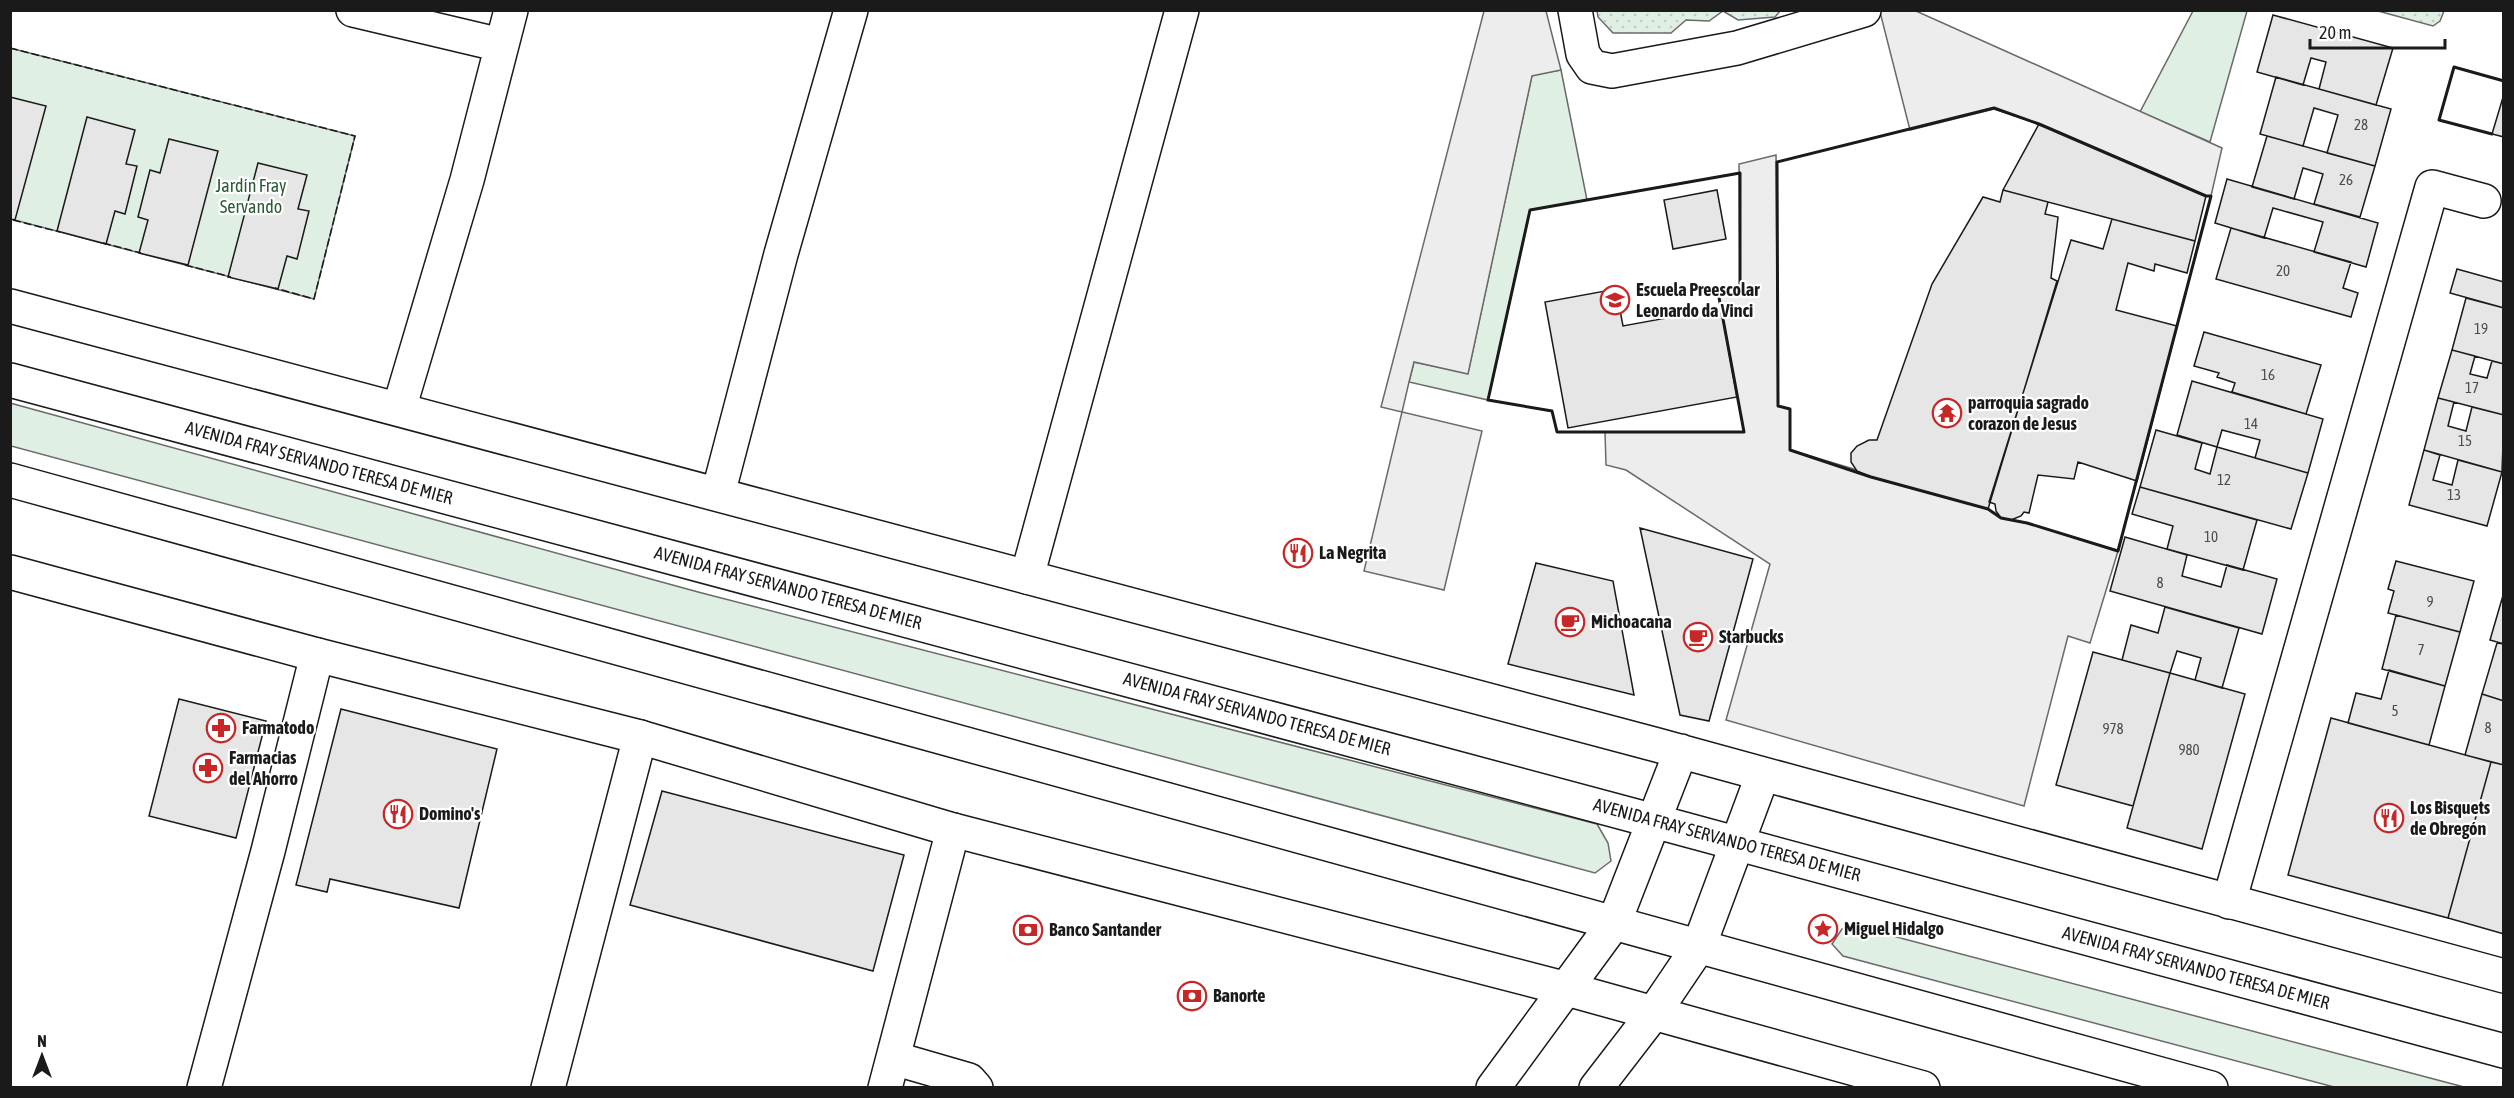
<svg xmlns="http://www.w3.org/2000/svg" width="2514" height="1098" viewBox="0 0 2514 1098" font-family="'Asap Condensed',sans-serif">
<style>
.green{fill:#e0efe3;stroke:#6a6a6a;stroke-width:1.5}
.park{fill:url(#park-dots);stroke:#6a6a6a;stroke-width:1.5}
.parking{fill:#ededed;stroke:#6a6a6a;stroke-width:1.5}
.building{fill:#e6e6e6;stroke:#1a1a1a;stroke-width:1.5}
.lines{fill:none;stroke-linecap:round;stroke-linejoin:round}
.minor-casing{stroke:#1a1a1a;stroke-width:36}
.tertiary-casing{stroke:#1a1a1a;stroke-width:36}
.primary-casing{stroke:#1a1a1a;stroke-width:36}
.minor{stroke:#fff;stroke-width:33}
.tertiary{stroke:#fff;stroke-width:33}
.primary{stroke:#fff;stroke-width:33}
.fence{stroke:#1a1a1a;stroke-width:1.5;stroke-dasharray:8 3;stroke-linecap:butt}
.wall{stroke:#1a1a1a;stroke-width:3}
.labels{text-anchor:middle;stroke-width:4.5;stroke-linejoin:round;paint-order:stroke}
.number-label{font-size:15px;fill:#4d4d4d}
.park-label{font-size:18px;fill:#2b5a34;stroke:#fff}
.poi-label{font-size:18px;font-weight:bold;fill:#1a1a1a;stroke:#fff;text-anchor:start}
.street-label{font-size:18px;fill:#1a1a1a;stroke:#fff}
</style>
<defs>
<pattern id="park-dots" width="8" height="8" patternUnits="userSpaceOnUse" patternTransform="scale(1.5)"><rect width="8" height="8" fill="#e0efe3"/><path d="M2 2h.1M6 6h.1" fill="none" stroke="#c0ccc2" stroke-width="1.8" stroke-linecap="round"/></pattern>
</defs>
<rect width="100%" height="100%" fill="#fff"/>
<path class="green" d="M 2193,11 L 2247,11 L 2210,142 L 2140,112 Z
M 10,48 L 355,136 L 314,299 L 11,219 Z
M 1561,70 L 1587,200 L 1530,210 L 1488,400 L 1409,382 L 1414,362 L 1468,373 L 1532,75 Z
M 10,403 L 698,592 L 1597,824 L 1608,843 L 1611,861 L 1595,873 L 11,446 Z
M 1855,926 L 2464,1087 L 2334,1087 L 1843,956 L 1832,944 L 1842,929 Z"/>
<path class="park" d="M 1597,11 L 1597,10 L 1780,11 L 1775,17 L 1738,20 L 1723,11 L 1709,21 L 1686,20 L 1671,33 L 1613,33 L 1598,17 Z
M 2378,11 L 2444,11 L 2440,21 L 2433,26 Z"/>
<path class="parking" d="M 1885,10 L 1916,11 L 2222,148 L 2211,196 L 2206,196 L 2039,124 L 1994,109 L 1910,130 L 1880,12 Z
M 1484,11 L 1546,11 L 1561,70 L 1532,76 L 1468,374 L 1414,362 L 1409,382 L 1402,412 L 1482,431 L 1444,590 L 1364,571 L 1402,412 L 1381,407 Z
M 1776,155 L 1778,406 L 1790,409 L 1790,450 L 1988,509 L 2001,518 L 2027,523 L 2118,551 L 2090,643 L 2068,636 L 2024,806 L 1726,720 L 1770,564 L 1626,470 L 1606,465 L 1605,432 L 1744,432 L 1718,292 L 1740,291 L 1739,164 Z"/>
<path class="building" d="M 2273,15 L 2393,48 L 2376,105 L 2319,89 L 2326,62 L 2311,58 L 2303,85 L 2257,72 Z
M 2276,77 L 2391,109 L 2375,166 L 2327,153 L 2338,115 L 2314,108 L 2303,146 L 2260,134 Z
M 2504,94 L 2504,137 L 2492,134 Z
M 10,97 L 46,106 L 15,220 L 10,219 Z
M 87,117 L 135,130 L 126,164 L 137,166 L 125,214 L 115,211 L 106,244 L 57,231 Z
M 2039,124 L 2206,196 L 2195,241 L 2003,190 Z
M 2267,136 L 2375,166 L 2360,217 L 2314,204 L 2323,174 L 2303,168 L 2294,199 L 2252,187 Z
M 169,139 L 218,151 L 188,265 L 139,253 L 148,220 L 138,217 L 150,170 L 160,173 Z
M 258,163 L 307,175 L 298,209 L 309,211 L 297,259 L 287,256 L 278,289 L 228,277 Z
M 2227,179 L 2378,223 L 2366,267 L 2314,252 L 2323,222 L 2273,208 L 2264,238 L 2215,223 Z
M 1717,190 L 1726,239 L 1673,249 L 1664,200 Z
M 2003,190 L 2048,202 L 2045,214 L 2058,217 L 2051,278 L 2057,281 L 1988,509 L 1871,477 L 1857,471 L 1851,462 L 1851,453 L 1857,446 L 1869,440 L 1877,440 L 1932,284 L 1983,197 L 2000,202 Z
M 2112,219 L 2195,241 L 2187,273 L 2155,264 L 2154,271 L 2128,263 L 2116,310 L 2177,326 L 2137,481 L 2078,462 L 2074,479 L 2038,475 L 2029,513 L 2024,512 L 2021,516 L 2011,520 L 2001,518 L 1996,511 L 1995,504 L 1989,502 L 2071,240 L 2103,249 Z
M 2231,228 L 2351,262 L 2343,288 L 2358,293 L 2351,317 L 2216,279 Z
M 2457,269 L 2504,282 L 2504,308 L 2450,293 Z
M 1616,289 L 1623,326 L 1721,308 L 1737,397 L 1568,428 L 1545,302 Z
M 2466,298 L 2504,308 L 2504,364 L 2452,350 Z
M 2204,332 L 2321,365 L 2306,414 L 2232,392 L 2235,383 L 2217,377 L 2219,373 L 2194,366 Z
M 2452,350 L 2475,356 L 2470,374 L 2487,378 L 2492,361 L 2504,364 L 2504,415 L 2438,398 Z
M 2192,381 L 2323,419 L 2308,473 L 2255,458 L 2260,440 L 2222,430 L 2217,447 L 2177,435 Z
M 2438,398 L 2454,402 L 2448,426 L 2466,431 L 2472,407 L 2504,415 L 2502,472 L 2424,450 Z
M 2156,430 L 2202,443 L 2195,469 L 2210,474 L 2217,447 L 2308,473 L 2291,529 L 2140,487 Z
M 2424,450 L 2440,455 L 2433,480 L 2452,485 L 2458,460 L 2502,472 L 2487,526 L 2409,505 Z
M 2140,487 L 2257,520 L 2243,570 L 2167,549 L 2173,526 L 2132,514 Z
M 1640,528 L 1753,559 L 1709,721 L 1680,715 Z
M 2125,537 L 2187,555 L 2182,576 L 2221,587 L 2227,565 L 2277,579 L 2262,634 L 2110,591 Z
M 2396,561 L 2474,581 L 2460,632 L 2388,613 L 2394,591 L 2388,589 Z
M 1536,563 L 1613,581 L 1634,695 L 1508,664 Z
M 2504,592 L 2504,644 L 2490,640 Z
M 2165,607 L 2239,628 L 2222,688 L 2195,680 L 2201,658 L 2177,651 L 2170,673 L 2122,660 L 2131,625 L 2158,633 Z
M 2396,615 L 2460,632 L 2445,686 L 2382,669 Z
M 2497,643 L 2504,644 L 2504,701 L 2482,694 Z
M 2093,652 L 2170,673 L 2133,806 L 2056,785 Z
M 2389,670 L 2445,686 L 2429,745 L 2348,723 L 2356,693 L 2381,699 Z
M 2170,673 L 2245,694 L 2202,849 L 2127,828 Z
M 2482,694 L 2504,701 L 2504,765 L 2465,755 Z
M 179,699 L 266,721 L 236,838 L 149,816 Z
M 341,709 L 497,749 L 459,908 L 330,879 L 327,892 L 296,885 Z
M 2331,718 L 2491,762 L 2448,918 L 2288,875 Z
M 2491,762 L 2504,765 L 2504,934 L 2448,918 Z
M 662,791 L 904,855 L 873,971 L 630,905 Z"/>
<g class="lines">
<g class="minor-casing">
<path id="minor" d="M 353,10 L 501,45
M 1575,10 L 1583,54 L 1592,67 L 1612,71 L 1737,48 L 1864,10
M 399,409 L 467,180 L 511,10
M 718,494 L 781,254 L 851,10
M 1027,577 L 1182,10
M 2229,902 L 2432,187 L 2484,201
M 893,1058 L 969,1080 L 976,1088
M 204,1088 L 268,851 L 317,655
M 548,1088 L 640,737
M 885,1088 L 953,830"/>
</g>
<g class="tertiary-casing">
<path id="tertiary" d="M 10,306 L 1657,745 L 2504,976
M 10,572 L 317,655 L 640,737 L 953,830 L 1567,989 L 1923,1088
M 1493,1088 L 1614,923 L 1681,751
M 1596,1088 L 1653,1014 L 1699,946 L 1763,774"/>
</g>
<g class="primary-casing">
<path id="primary" d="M 10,380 L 1654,821 L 2504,1051
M 10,480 L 2211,1088"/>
</g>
<use href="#minor" class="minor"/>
<use href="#tertiary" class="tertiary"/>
<use href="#primary" class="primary"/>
<path class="fence" d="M 10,48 L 355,136 L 314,299 L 275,288
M 13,220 L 60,232
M 103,243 L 141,253
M 185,265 L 231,277"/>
<path class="wall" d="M 1994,108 L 2039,124 L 2206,196 L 2211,196 L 2118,551 L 2027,523 L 2001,518 L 1988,509 L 1871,477 L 1790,450 L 1790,409 L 1778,406 L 1777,162 Z
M 2492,134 L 2439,120 L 2454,67 L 2504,81
M 1740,173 L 1740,291 L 1718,292 L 1744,432 L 1557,432 L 1552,411 L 1488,400 L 1530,210 Z"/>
</g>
<defs>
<g id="school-ring" transform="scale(1.5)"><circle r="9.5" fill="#fff" stroke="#c62828" stroke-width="1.5"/><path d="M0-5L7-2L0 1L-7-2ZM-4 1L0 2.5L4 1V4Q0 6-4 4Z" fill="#c62828"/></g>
<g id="temple-ring" transform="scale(1.5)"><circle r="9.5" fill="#fff" stroke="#c62828" stroke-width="1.5"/><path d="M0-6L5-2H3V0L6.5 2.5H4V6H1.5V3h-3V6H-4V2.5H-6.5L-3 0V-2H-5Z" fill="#c62828"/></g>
<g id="restaurant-ring" transform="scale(1.5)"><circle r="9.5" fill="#fff" stroke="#c62828" stroke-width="1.5"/><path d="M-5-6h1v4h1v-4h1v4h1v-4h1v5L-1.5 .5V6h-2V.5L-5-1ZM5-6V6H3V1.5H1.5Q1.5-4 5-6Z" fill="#c62828"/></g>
<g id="cafe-ring" transform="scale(1.5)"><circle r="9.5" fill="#fff" stroke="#c62828" stroke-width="1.5"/><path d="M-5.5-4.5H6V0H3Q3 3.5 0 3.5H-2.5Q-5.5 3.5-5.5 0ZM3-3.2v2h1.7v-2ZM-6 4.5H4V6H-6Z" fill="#c62828"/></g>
<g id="pharmacy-ring" transform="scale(1.5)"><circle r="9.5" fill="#fff" stroke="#c62828" stroke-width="1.5"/><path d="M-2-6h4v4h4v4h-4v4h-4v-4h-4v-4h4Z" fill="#c62828"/></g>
<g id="sight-ring" transform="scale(1.5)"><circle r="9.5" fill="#fff" stroke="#c62828" stroke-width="1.5"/><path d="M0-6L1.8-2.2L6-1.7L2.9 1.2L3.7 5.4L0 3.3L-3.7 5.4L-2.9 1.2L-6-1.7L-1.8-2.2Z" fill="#c62828"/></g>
<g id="bank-ring" transform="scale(1.5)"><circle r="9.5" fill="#fff" stroke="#c62828" stroke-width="1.5"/><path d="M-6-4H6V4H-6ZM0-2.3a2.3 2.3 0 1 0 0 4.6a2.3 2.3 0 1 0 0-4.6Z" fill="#c62828"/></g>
</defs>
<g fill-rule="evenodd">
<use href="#school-ring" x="1615" y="300"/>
<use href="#temple-ring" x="1947" y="413"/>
<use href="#restaurant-ring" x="1298" y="553"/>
<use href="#cafe-ring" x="1570" y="622"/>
<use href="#cafe-ring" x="1698" y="637"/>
<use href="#pharmacy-ring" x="221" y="728"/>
<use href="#pharmacy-ring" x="208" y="768"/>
<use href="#restaurant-ring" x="398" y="814"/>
<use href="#restaurant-ring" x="2389" y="818"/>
<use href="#sight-ring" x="1823" y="929"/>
<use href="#bank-ring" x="1028" y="930"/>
<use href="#bank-ring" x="1192" y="996"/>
</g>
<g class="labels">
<g class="number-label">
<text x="2361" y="130">28</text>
<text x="2346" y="185">26</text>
<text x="2283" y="276">20</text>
<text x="2481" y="334">19</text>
<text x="2268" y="380">16</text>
<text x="2472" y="393">17</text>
<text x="2251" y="429">14</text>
<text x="2465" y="446">15</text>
<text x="2224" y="485">12</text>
<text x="2454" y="500">13</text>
<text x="2211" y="542">10</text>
<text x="2160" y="588">8</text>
<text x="2430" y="607">9</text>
<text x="2421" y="655">7</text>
<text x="2395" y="716">5</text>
<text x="2488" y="733">8</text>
<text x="2113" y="734">978</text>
<text x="2189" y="755">980</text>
</g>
<g class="park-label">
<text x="251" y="192">Jardín Fray<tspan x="251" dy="21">Servando</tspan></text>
</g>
<g class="poi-label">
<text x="1636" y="296">Escuela Preescolar<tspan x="1636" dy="21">Leonardo da Vinci</tspan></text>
<text x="1968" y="409">parroquia sagrado<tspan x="1968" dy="21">corazon de Jesus</tspan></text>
<text x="1319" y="559">La Negrita</text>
<text x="1591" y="628">Michoacana</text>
<text x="1719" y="643">Starbucks</text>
<text x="242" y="734">Farmatodo</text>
<text x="229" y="764">Farmacias<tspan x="229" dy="21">del Ahorro</tspan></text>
<text x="2410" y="814">Los Bisquets<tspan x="2410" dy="21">de Obregón</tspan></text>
<text x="419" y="820">Domino's</text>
<text x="1844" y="935">Miguel Hidalgo</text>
<text x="1049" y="936">Banco Santander</text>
<text x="1213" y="1002">Banorte</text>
</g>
<g class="street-label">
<text transform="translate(319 463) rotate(15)" y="6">AVENIDA FRAY SERVANDO TERESA DE MIER</text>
<text transform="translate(788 588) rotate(15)" y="6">AVENIDA FRAY SERVANDO TERESA DE MIER</text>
<text transform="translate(1257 714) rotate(15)" y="6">AVENIDA FRAY SERVANDO TERESA DE MIER</text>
<text transform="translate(1727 840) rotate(15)" y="6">AVENIDA FRAY SERVANDO TERESA DE MIER</text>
<text transform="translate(2196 968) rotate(15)" y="6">AVENIDA FRAY SERVANDO TERESA DE MIER</text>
</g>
</g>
<rect width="2514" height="1098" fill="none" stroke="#1a1a1a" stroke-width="24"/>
<g transform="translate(42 1056)" stroke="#ffffff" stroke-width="4.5" paint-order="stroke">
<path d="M0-4.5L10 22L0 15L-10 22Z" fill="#1a1a1a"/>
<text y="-9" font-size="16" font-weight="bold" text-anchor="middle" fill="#1a1a1a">N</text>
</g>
<path d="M2310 39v9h135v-9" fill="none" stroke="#1a1a1a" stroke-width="3"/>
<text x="2319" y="39" font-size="18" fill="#1a1a1a" stroke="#ffffff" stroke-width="4.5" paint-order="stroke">20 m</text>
</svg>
